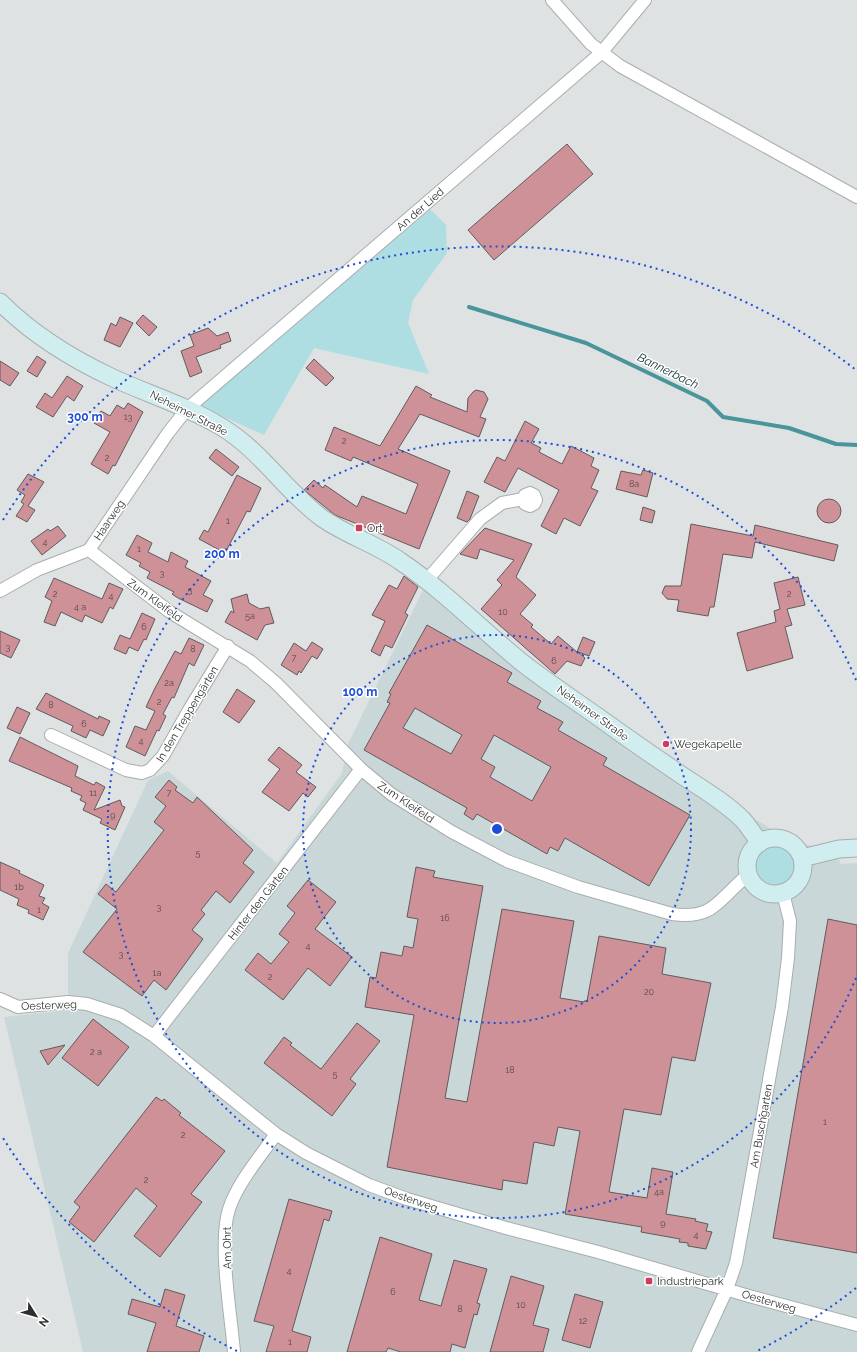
<svg xmlns="http://www.w3.org/2000/svg" width="857" height="1352" viewBox="0 0 857 1352" font-family="Raleway,sans-serif">
<style>
.built{fill:#cad7d8}
.green{fill:#aedee2}
.lines{fill:none;stroke-linecap:round;stroke-linejoin:round}
.stream{stroke:#4a959b;stroke-width:4}
.building{fill:#ce9198;stroke:#605b5c;fill-rule:evenodd}
.street-casing{stroke:#a9adae;stroke-width:14}
.secondary-casing{stroke:#a9adae;stroke-width:19}
.street{stroke:#fff;stroke-width:12}
.secondary{stroke:#d0edef;stroke-width:17}
.ring{fill:none;stroke:#1d4ed8;stroke-width:2;stroke-dasharray:2 4}
.poi-dot{fill:#cd3e5e;stroke:#fff;stroke-width:1.5}
.labels{text-anchor:middle;stroke-width:3;stroke-linejoin:round;paint-order:stroke}
.number-label{font-size:9px;fill:#56484a}
.street-label{font-size:11px;fill:#2e3030;stroke:#fff}
.poi-label{font-size:11px;fill:#2e3030;stroke:#fff;text-anchor:start}
.water-label{font-size:12px;font-style:italic;fill:#0d3336;stroke:#fff}
.centre{fill:#1d4ed8;stroke:#fff;stroke-width:2}
.ring-label{font-size:12px;text-anchor:middle;font-weight:bold;fill:#1d4ed8;stroke:#fff;stroke-width:3;stroke-linejoin:round;paint-order:stroke}
</style>
<rect width="100%" height="100%" fill="#dee2e3"/>
<path class="built" d="M 423,590 L 529,675 L 674,770 L 768,827 L 776,833 L 793,836 L 803,844 L 819,847 L 836,844 L 840,864 L 857,863 L 857,1352 L 83,1352 L 4,1017 L 68,1010 L 68,953 L 148,780 L 168,771 L 277,863 L 342,773 L 348,744 Z"/>
<path class="green" d="M 430,209 L 446,225 L 447,253 L 413,300 L 408,323 L 429,374 L 314,348 L 264,435 L 200,406 Z
M755 866a20 20 0 1 1 40 0a20 20 0 1 1-40 0Z"/>
<g class="lines">
<path class="stream" d="M 469,307 L 586,343 L 707,401 L 723,417 L 789,428 L 836,444 L 857,445"/>
</g>
<path class="building" d="M 567,144 L 593,174 L 494,260 L 468,230 Z
M 143,315 L 157,327 L 149,336 L 136,323 Z
M 120,317 L 133,323 L 120,347 L 104,340 L 111,323 L 116,326 Z
M 208,328 L 217,336 L 228,332 L 231,341 L 220,345 L 221,348 L 196,357 L 202,372 L 190,377 L 181,351 L 194,346 L 190,335 Z
M 37,356 L 46,362 L 37,377 L 27,371 Z
M 314,359 L 334,378 L 326,386 L 306,368 Z
M 0,361 L 19,373 L 10,386 L 0,380 Z
M 67,376 L 83,386 L 74,401 L 67,396 L 53,417 L 36,407 L 45,393 L 52,398 Z
M 416,386 L 432,395 L 430,397 L 467,412 L 468,398 L 473,392 L 476,390 L 484,392 L 488,399 L 480,417 L 486,419 L 479,437 L 420,414 L 398,449 L 450,471 L 419,549 L 335,515 L 304,490 L 314,480 L 323,488 L 325,485 L 357,507 L 362,496 L 406,514 L 418,484 L 353,457 L 351,461 L 325,450 L 334,427 L 380,446 Z
M 128,403 L 143,412 L 115,466 L 113,465 L 108,474 L 91,464 L 110,432 L 94,423 L 101,411 L 110,416 L 117,405 L 124,409 Z
M 525,421 L 539,429 L 531,443 L 541,448 L 539,452 L 562,464 L 571,446 L 594,458 L 591,466 L 599,470 L 591,488 L 598,491 L 580,526 L 564,518 L 556,534 L 541,526 L 559,490 L 518,468 L 505,492 L 484,482 L 497,457 L 505,461 Z
M 216,449 L 239,467 L 232,476 L 209,458 Z
M 643,470 L 653,473 L 647,497 L 616,489 L 621,471 L 641,475 Z
M 28,474 L 44,482 L 28,506 L 35,510 L 27,522 L 16,516 L 24,504 L 21,502 L 25,495 L 17,490 Z
M 237,475 L 261,488 L 250,512 L 247,511 L 225,553 L 199,539 L 204,530 L 208,532 Z
M 467,491 L 479,496 L 470,519 L 467,522 L 457,518 Z
M817 511a12 12 0 1 1 24 0a12 12 0 1 1-24 0Z
M 643,507 L 655,511 L 652,523 L 640,520 Z
M 691,524 L 753,536 L 755,525 L 838,545 L 834,561 L 755,542 L 752,558 L 723,554 L 714,607 L 710,607 L 708,616 L 677,611 L 679,600 L 667,599 L 662,593 L 665,586 L 681,586 Z
M 58,526 L 66,536 L 42,555 L 31,541 L 48,529 L 50,531 Z
M 485,528 L 532,544 L 516,577 L 536,595 L 520,614 L 533,625 L 531,627 L 551,644 L 558,636 L 577,652 L 583,637 L 595,642 L 589,656 L 578,652 L 585,658 L 581,666 L 567,661 L 555,674 L 481,609 L 502,585 L 497,580 L 514,560 L 480,549 L 477,559 L 460,554 Z
M 137,535 L 152,543 L 148,552 L 168,562 L 171,552 L 188,561 L 185,567 L 211,581 L 203,595 L 213,600 L 207,612 L 178,598 L 172,594 L 174,592 L 147,578 L 150,572 L 139,566 L 141,563 L 126,555 Z
M 404,576 L 418,587 L 405,613 L 408,615 L 392,648 L 385,645 L 380,656 L 371,651 L 385,621 L 372,615 L 389,585 L 397,589 Z
M 798,577 L 805,605 L 787,609 L 792,625 L 785,627 L 793,658 L 747,671 L 737,633 L 776,622 L 774,611 L 780,609 L 774,583 Z
M 54,578 L 102,599 L 109,583 L 123,589 L 113,609 L 110,607 L 102,623 L 85,615 L 82,622 L 61,612 L 55,626 L 44,622 L 52,601 L 45,597 Z
M 247,594 L 249,603 L 260,609 L 269,607 L 274,623 L 265,625 L 257,640 L 225,622 L 231,611 L 234,613 L 231,599 Z
M 142,613 L 155,619 L 146,640 L 144,639 L 138,651 L 129,647 L 126,654 L 114,649 L 120,635 L 130,639 Z
M 427,625 L 512,673 L 507,682 L 541,701 L 537,708 L 563,722 L 558,730 L 607,758 L 603,765 L 690,815 L 649,886 L 565,838 L 558,851 L 550,847 L 547,854 L 477,814 L 473,820 L 464,814 L 467,808 L 364,750 L 390,703 L 387,702 L 391,694 L 389,693 ZM 415,708 L 462,735 L 451,754 L 403,728 ZM 494,735 L 551,767 L 532,801 L 490,777 L 495,767 L 481,759 Z
M 0,631 L 20,640 L 11,658 L 0,653 Z
M 189,638 L 204,645 L 194,666 L 189,663 L 174,698 L 172,697 L 163,714 L 166,716 L 159,731 L 157,730 L 145,756 L 126,747 L 135,726 L 146,730 L 155,711 L 146,707 L 155,688 L 175,651 L 181,654 Z
M 312,642 L 323,649 L 317,659 L 312,656 L 301,673 L 299,671 L 297,675 L 281,665 L 294,643 L 306,651 Z
M 237,689 L 255,701 L 239,723 L 223,712 Z
M 46,693 L 98,719 L 99,716 L 110,721 L 103,736 L 90,730 L 86,738 L 71,731 L 73,726 L 36,709 Z
M 17,707 L 30,713 L 20,734 L 7,728 Z
M 20,737 L 78,766 L 75,776 L 94,785 L 96,782 L 105,787 L 94,810 L 120,800 L 122,806 L 125,807 L 115,830 L 100,823 L 102,819 L 83,810 L 86,803 L 80,800 L 82,796 L 71,791 L 72,788 L 9,761 Z
M 279,747 L 302,765 L 296,772 L 316,787 L 308,797 L 303,793 L 289,811 L 262,792 L 280,769 L 268,760 Z
M 169,780 L 177,787 L 175,790 L 193,803 L 197,797 L 253,850 L 243,863 L 254,872 L 230,903 L 216,891 L 201,910 L 205,914 L 192,930 L 203,939 L 166,990 L 154,980 L 142,996 L 83,952 L 117,909 L 98,894 L 106,884 L 116,892 L 164,830 L 154,822 L 166,806 L 155,797 Z
M 0,862 L 20,871 L 19,873 L 44,885 L 39,896 L 45,898 L 42,903 L 49,907 L 43,920 L 28,913 L 29,910 L 17,905 L 19,899 L 0,890 Z
M 416,867 L 435,871 L 433,877 L 483,886 L 445,1098 L 467,1102 L 502,909 L 574,921 L 560,998 L 584,1002 L 584,1001 L 587,1001 L 599,936 L 666,948 L 662,974 L 711,983 L 695,1061 L 672,1057 L 661,1115 L 624,1109 L 609,1192 L 647,1198 L 652,1168 L 673,1172 L 666,1214 L 696,1219 L 695,1221 L 708,1224 L 706,1231 L 712,1232 L 706,1249 L 688,1246 L 688,1243 L 679,1242 L 680,1239 L 641,1232 L 642,1227 L 565,1214 L 580,1131 L 558,1127 L 554,1146 L 534,1142 L 527,1184 L 503,1180 L 502,1190 L 387,1167 L 414,1015 L 365,1007 L 370,977 L 376,978 L 381,952 L 402,956 L 404,946 L 413,948 L 418,919 L 407,917 Z
M 308,880 L 336,902 L 315,929 L 352,957 L 330,986 L 308,968 L 283,1000 L 245,970 L 258,953 L 271,964 L 289,942 L 279,934 L 295,913 L 287,906 Z
M 828,919 L 857,925 L 857,1253 L 773,1238 Z
M 93,1019 L 129,1047 L 98,1086 L 62,1058 Z
M 357,1023 L 380,1041 L 350,1079 L 356,1084 L 332,1116 L 264,1063 L 284,1037 L 292,1043 L 290,1045 L 321,1069 Z
M 65,1045 L 48,1065 L 40,1051 Z
M 156,1097 L 162,1101 L 164,1099 L 181,1113 L 179,1115 L 225,1151 L 191,1194 L 202,1202 L 160,1257 L 134,1236 L 157,1206 L 136,1188 L 94,1242 L 69,1222 L 80,1207 L 74,1202 Z
M 289,1199 L 332,1211 L 329,1221 L 324,1219 L 292,1331 L 311,1337 L 307,1352 L 266,1352 L 274,1326 L 254,1321 Z
M 380,1237 L 432,1254 L 419,1300 L 441,1306 L 454,1260 L 487,1269 L 477,1303 L 480,1304 L 477,1315 L 474,1314 L 465,1348 L 452,1344 L 450,1352 L 401,1352 L 388,1348 L 386,1352 L 347,1352 Z
M 511,1276 L 544,1286 L 533,1325 L 549,1329 L 543,1352 L 490,1352 Z
M 165,1289 L 185,1295 L 176,1326 L 204,1336 L 199,1352 L 147,1352 L 156,1323 L 128,1314 L 132,1299 L 160,1307 Z
M 575,1294 L 603,1302 L 590,1348 L 562,1340 Z"/>
<g class="lines">
<g class="street-casing">
<path id="street" d="M 552,0 L 591,44 L 620,66 L 857,197
M 89,550 L 170,612 L 250,661 L 276,683 L 361,769 L 391,794 L 452,832 L 507,861 L 578,887 L 672,914 C 715,920 718,899 748,875
M 427,580 L 480,519 L 502,503 L 523,499 L 525,495 L 530,493 L 534,495 L 536,500 L 534,504 L 530,506 L 525,504 L 523,499
M 0,591 L 37,570 L 89,550 L 168,433 L 187,409 L 601,53 L 645,0
M 51,735 L 126,770 L 142,773 L 150,770 L 163,756 L 189,710 L 228,646
M 0,999 L 18,1007 L 68,1002 L 87,1004 L 121,1015 L 154,1036 L 276,1134 L 306,1153 L 369,1185 L 407,1199 L 506,1228 L 598,1252 L 749,1296 L 857,1325
M 154,1036 L 361,769
M 234,1352 C 231,1314 218,1244 229,1209 C 238,1182 260,1157 276,1134
M 698,1352 L 727,1289 L 736,1263 L 748,1198 L 782,1007 L 788,958 L 790,921 L 783,893"/>
</g>
<g class="secondary-casing">
<path id="secondary" d="M 0,302 C 33,335 70,358 113,378 C 148,394 187,406 220,426 C 261,450 285,491 322,518 C 346,535 376,544 400,561 C 443,590 480,628 520,661 C 548,683 579,703 608,724 C 630,740 652,755 674,770 C 697,786 723,800 743,820 C 749,827 754,835 760,843
M747 866a28 28 0 1 1 56 0a28 28 0 1 1-56 0Z
M 802,858 L 839,849 L 857,848"/>
</g>
<use href="#street" class="street"/>
<use href="#secondary" class="secondary"/>
</g>
<g class="ring">
<circle cx="497" cy="829" r="194"/>
<path d="M856 978A389 389 0 1 1 856 680"/>
<path d="M856 1288A583 583 0 0 1 757 1351M237 1351A583 583 0 0 1 3 1138M3 520A583 583 0 0 1 856 370"/>
</g>
<g class="poi-dot">
<rect x="355" y="524" width="8" height="8" rx="2"/>
<circle cx="666" cy="744" r="4"/>
<rect x="645" y="1277" width="8" height="8" rx="2"/>
</g>
<g class="labels">
<g class="number-label">
<text x="128" y="420">13</text>
<text x="344" y="444">2</text>
<text x="107" y="461">2</text>
<text x="634" y="487">8a</text>
<text x="228" y="524">1</text>
<text x="45" y="545">4</text>
<text x="139" y="552">1</text>
<text x="162" y="576">3</text>
<text x="190" y="593">5</text>
<text x="55" y="597">2</text>
<text x="789" y="597">2</text>
<text x="111" y="599">4</text>
<text x="80" y="610">4 a</text>
<text x="503" y="615">10</text>
<text x="250" y="619">5a</text>
<text x="144" y="630">6</text>
<text x="8" y="650">3</text>
<text x="193" y="652">8</text>
<text x="294" y="661">7</text>
<text x="554" y="664">6</text>
<text x="169" y="686">2a</text>
<text x="159" y="705">2</text>
<text x="51" y="708">8</text>
<text x="84" y="727">6</text>
<text x="141" y="744">4</text>
<text x="93" y="796">11</text>
<text x="169" y="796">7</text>
<text x="113" y="818">9</text>
<text x="198" y="856">5</text>
<text x="19" y="890">1b</text>
<text x="159" y="910">3</text>
<text x="39" y="913">1</text>
<text x="445" y="921">16</text>
<text x="308" y="949">4</text>
<text x="121" y="957">3</text>
<text x="157" y="976">1a</text>
<text x="270" y="980">2</text>
<text x="649" y="995">20</text>
<text x="96" y="1055">2 a</text>
<text x="510" y="1073">18</text>
<text x="335" y="1077">5</text>
<text x="825" y="1125">1</text>
<text x="183" y="1138">2</text>
<text x="146" y="1183">2</text>
<text x="659" y="1195">4a</text>
<text x="663" y="1226">9</text>
<text x="696" y="1238">4</text>
<text x="289" y="1274">4</text>
<text x="393" y="1295">6</text>
<text x="521" y="1308">10</text>
<text x="460" y="1312">8</text>
<text x="583" y="1324">12</text>
<text x="290" y="1345">1</text>
</g>
<g class="street-label">
<text transform="translate(420 209) rotate(-41)" y="4">An der Lied</text>
<text transform="translate(189 413) rotate(27)" y="4">Neheimer Straße</text>
<text transform="translate(109 520) rotate(-56)" y="4">Haarweg</text>
<text transform="translate(155 600) rotate(36)" y="4">Zum Kleifeld</text>
<text transform="translate(593 713) rotate(36)" y="4">Neheimer Straße</text>
<text transform="translate(187 714) rotate(-59)" y="4">In den Treppengärten</text>
<text transform="translate(406 802) rotate(34)" y="4">Zum Kleifeld</text>
<text transform="translate(258 903) rotate(-52)" y="4">Hinter den Gärten</text>
<text transform="translate(49 1005) rotate(-2)" y="4">Oesterweg</text>
<text transform="translate(761 1126) rotate(-80)" y="4">Am Buschgarten</text>
<text transform="translate(411 1199) rotate(19)" y="4">Oesterweg</text>
<text transform="translate(227 1248) rotate(-91)" y="4">Am Ohrt</text>
<text transform="translate(769 1301) rotate(16)" y="4">Oesterweg</text>
</g>
<g class="poi-label">
<text x="367" y="532">Ort</text>
<text x="674" y="748">Wegekapelle</text>
<text x="657" y="1285">Industriepark</text>
</g>
<g class="water-label">
<text transform="translate(668 371) rotate(26)" y="4">Bannerbach</text>
</g>
</g>
<circle cx="497" cy="829" r="6" class="centre"/>
<g class="ring-label">
<text x="85" y="421">300 m</text>
<text x="222" y="558">200 m</text>
<text x="360" y="696">100 m</text>
</g>
<g transform="translate(36 1316) rotate(127)" stroke="#ffffff" stroke-width="3" paint-order="stroke">
<path d="M0-3L7 15L0 10L-7 15Z" fill="#2e3030"/>
<text y="-6" font-size="11" font-weight="bold" text-anchor="middle" fill="#2e3030">N</text>
</g>
</svg>
